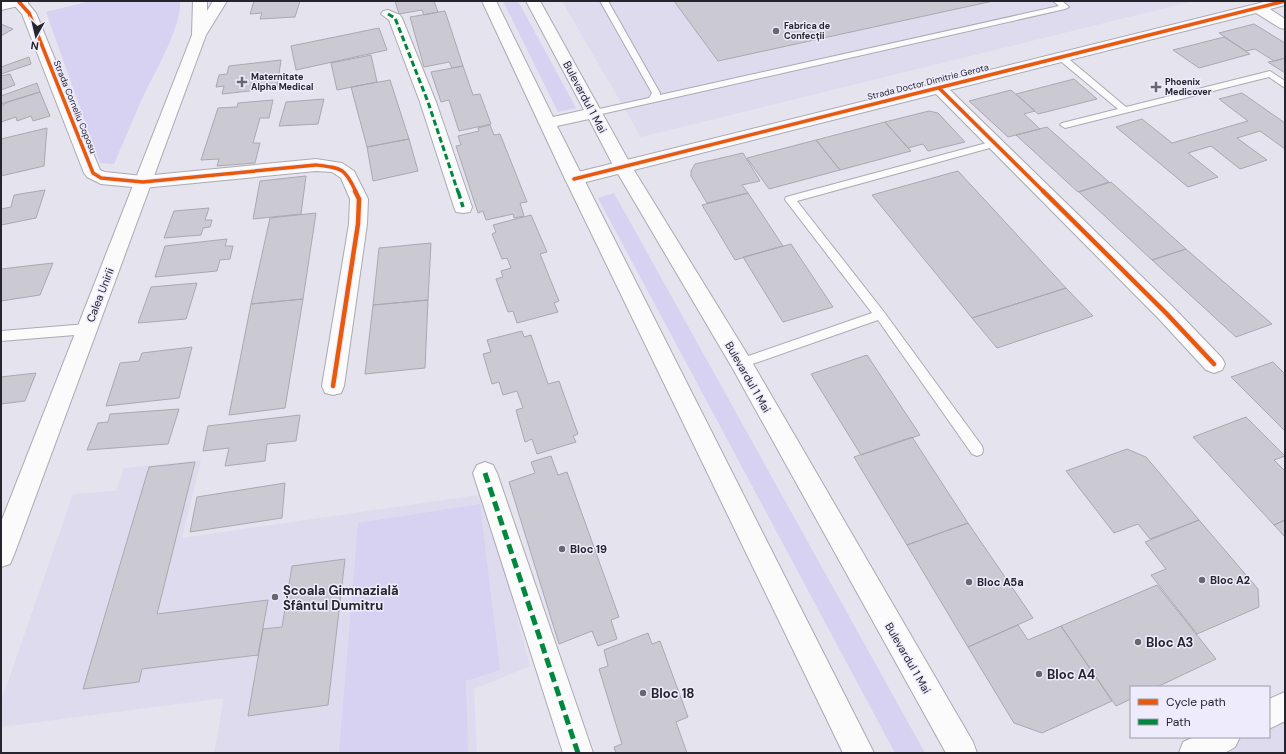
<svg xmlns="http://www.w3.org/2000/svg" width="1286" height="754" viewBox="0 0 1286 754" font-family="'DM Sans',sans-serif">
<style>
.built{fill:#dedbef}
.green{fill:#d7d1f2}
.building{fill:#cbcad3;stroke:#aaa8b1}
.lines{fill:none;stroke-linecap:round;stroke-linejoin:round}
.service-casing{stroke:#abaab3;stroke-width:2}
.minor-casing{stroke:#abaab3;stroke-width:2}
.tertiary-casing{stroke:#abaab3;stroke-width:2}
.secondary-casing{stroke:#abaab3;stroke-width:2}
.service{fill:#fbfbfc;fill-rule:evenodd}
.minor{fill:#fbfbfc;fill-rule:evenodd}
.tertiary{fill:#fbfbfc;fill-rule:evenodd}
.secondary{fill:#fbfbfc;fill-rule:evenodd}
.quiet-far2{stroke:#00873e;stroke-width:3;stroke-dasharray:6 3;stroke-linecap:butt}
.quiet-far1{stroke:#00873e;stroke-width:3.5;stroke-dasharray:8 3.5;stroke-linecap:butt}
.quiet{stroke:#00873e;stroke-width:5;stroke-dasharray:10 5;stroke-linecap:butt}
.cycleway-far1-casing{stroke:#eeebfd;stroke-width:5.5}
.cycleway-casing{stroke:#eeebfd;stroke-width:7}
.cycleway-far1{stroke:#e8590c;stroke-width:3.5}
.cycleway{stroke:#e8590c;stroke-width:4.5}
.poi-dot{fill:#686770;stroke:#eeebfd;stroke-width:1.5}
.labels{text-anchor:middle;stroke-width:3;stroke-linejoin:round;paint-order:stroke}
.far-poi-label{font-size:9px;font-weight:bold;fill:#26242c;stroke:#eeebfd;text-anchor:start}
.far-street-label{font-size:9px;fill:#26242c;stroke:#eeebfd}
.street-label{font-size:11px;fill:#26242c;stroke:#eeebfd}
.poi-label{font-size:11px;font-weight:bold;fill:#26242c;stroke:#eeebfd;text-anchor:start}
.near-poi-label{font-size:13px;font-weight:bold;fill:#26242c;stroke:#eeebfd;text-anchor:start}
</style>
<rect width="100%" height="100%" fill="#e4e3ee"/>
<path class="built" d="M 562,1 L 1194,1 L 641,137 Z
M 201,460 L 182,538 L 485,494 L 530,666 L 474,689 L 477,753 L 214,753 L 224,698 L 1,727 L 1,702 L 73,494 L 116,491 L 124,468 Z
M 1285,706 L 1285,753 L 1194,753 L 1225,737 L 1269,737 L 1269,714 Z"/>
<path class="green" d="M 91,1 L 180,1 C 182,28 152,76 141,101 C 132,122 123,143 114,164 L 100,163 L 46,12 Z
M 503,1 L 518,1 L 576,108 L 558,112 Z
M 614,193 L 925,753 L 895,753 L 598,198 Z
M 480,504 L 500,670 L 466,681 L 468,753 L 339,753 L 358,523 Z"/>
<path class="building" d="M 254,1 L 300,1 L 295,17 L 260,19 L 262,13 L 250,14 Z
M 395,1 L 434,1 L 438,12 L 424,15 L 422,10 L 399,14 Z
M 674,1 L 993,1 L 718,61 Z
M 445,11 L 463,66 L 452,68 L 449,62 L 424,67 L 410,17 Z
M 1,24 L 13,29 L 1,36 Z
M 1254,24 L 1285,43 L 1285,58 L 1274,61 L 1255,49 L 1246,51 L 1219,33 Z
M 379,28 L 387,50 L 296,70 L 291,46 Z
M 1224,37 L 1250,54 L 1199,68 L 1173,50 Z
M 371,55 L 377,82 L 337,90 L 331,63 Z
M 29,57 L 31,64 L 1,74 L 1,67 Z
M 1285,58 L 1285,73 L 1268,62 L 1274,61 Z
M 281,60 L 277,88 L 222,94 L 224,86 L 216,87 L 219,75 L 227,74 L 229,66 Z
M 463,66 L 473,95 L 480,94 L 491,124 L 459,131 L 449,100 L 441,102 L 431,72 Z
M 10,74 L 15,85 L 1,90 L 1,76 Z
M 1074,79 L 1097,99 L 1038,114 L 1016,94 Z
M 390,80 L 409,139 L 367,147 L 351,87 Z
M 37,83 L 40,92 L 1,104 L 1,96 Z
M 1011,90 L 1035,111 L 1024,114 L 1040,129 L 1008,137 L 969,101 Z
M 40,92 L 50,116 L 33,121 L 31,116 L 17,121 L 16,117 L 1,122 L 1,106 L 8,102 Z
M 1242,93 L 1285,123 L 1285,149 L 1260,131 L 1237,138 L 1267,160 L 1240,169 L 1211,146 L 1188,153 L 1218,177 L 1188,187 L 1116,127 L 1142,119 L 1172,143 L 1248,121 L 1219,99 Z
M 324,99 L 318,124 L 279,126 L 286,102 Z
M 273,100 L 269,118 L 260,118 L 253,143 L 260,143 L 255,163 L 217,166 L 219,159 L 201,160 L 218,108 L 237,107 L 238,103 Z
M 929,111 L 938,113 L 965,142 L 928,151 L 923,144 L 908,148 L 885,122 Z
M 885,122 L 911,151 L 840,170 L 816,140 Z
M 490,125 L 494,135 L 500,134 L 527,202 L 520,203 L 524,216 L 514,218 L 513,214 L 486,220 L 483,211 L 478,213 L 456,146 L 461,145 L 458,136 L 479,131 L 478,128 Z
M 1047,127 L 1109,182 L 1078,192 L 1016,135 Z
M 47,128 L 44,166 L 1,176 L 1,139 Z
M 409,139 L 418,171 L 373,181 L 367,147 Z
M 816,140 L 840,170 L 769,189 L 747,158 Z
M 743,153 L 760,181 L 742,185 L 748,193 L 707,203 L 691,176 L 691,171 L 695,164 Z
M 958,171 L 1066,288 L 972,318 L 872,195 Z
M 306,176 L 301,214 L 253,219 L 260,181 Z
M 1111,182 L 1186,249 L 1152,260 L 1079,192 Z
M 45,190 L 36,218 L 1,225 L 1,209 L 11,207 L 14,195 Z
M 748,193 L 783,246 L 735,260 L 702,205 Z
M 209,208 L 205,220 L 212,220 L 210,227 L 203,228 L 201,235 L 164,238 L 174,211 Z
M 316,213 L 303,299 L 251,304 L 270,218 Z
M 531,215 L 547,252 L 540,254 L 559,301 L 554,303 L 558,312 L 517,323 L 513,311 L 508,312 L 496,279 L 503,277 L 501,271 L 511,268 L 507,258 L 502,259 L 492,234 L 496,232 L 493,225 Z
M 227,239 L 225,246 L 233,246 L 230,259 L 220,260 L 217,271 L 155,277 L 165,246 Z
M 431,243 L 428,300 L 373,305 L 379,248 Z
M 791,244 L 833,307 L 783,322 L 743,257 Z
M 1186,249 L 1272,324 L 1236,337 L 1152,260 Z
M 53,263 L 40,295 L 1,301 L 1,269 Z
M 197,283 L 186,319 L 138,323 L 151,287 Z
M 1066,288 L 1093,316 L 997,348 L 972,318 Z
M 303,299 L 285,408 L 229,415 L 251,304 Z
M 428,300 L 425,368 L 365,374 L 373,305 Z
M 522,331 L 524,337 L 531,335 L 548,384 L 559,381 L 578,434 L 573,436 L 576,442 L 537,454 L 532,439 L 525,442 L 516,410 L 523,408 L 517,391 L 503,395 L 499,382 L 492,384 L 483,354 L 491,352 L 487,340 Z
M 192,347 L 179,398 L 106,406 L 120,363 L 139,361 L 142,353 Z
M 867,355 L 920,435 L 861,455 L 811,374 Z
M 1273,362 L 1285,374 L 1285,431 L 1231,377 Z
M 36,373 L 25,401 L 1,404 L 1,377 Z
M 179,409 L 168,444 L 87,450 L 98,423 L 108,422 L 110,414 Z
M 300,415 L 296,441 L 267,444 L 265,461 L 225,466 L 229,448 L 203,451 L 208,426 Z
M 1246,417 L 1285,456 L 1274,460 L 1285,471 L 1285,520 L 1274,525 L 1193,437 Z
M 912,437 L 968,523 L 907,545 L 854,457 Z
M 1127,449 L 1146,457 L 1199,520 L 1150,539 L 1138,524 L 1114,533 L 1066,471 Z
M 551,456 L 558,475 L 567,472 L 619,617 L 611,620 L 617,639 L 598,646 L 592,631 L 559,644 L 509,482 L 535,473 L 531,462 Z
M 195,462 L 157,614 L 268,600 L 258,655 L 142,669 L 139,682 L 83,689 L 149,467 Z
M 285,483 L 282,518 L 190,532 L 197,497 Z
M 1199,520 L 1258,589 L 1259,607 L 1197,634 L 1151,575 L 1166,569 L 1145,542 Z
M 1285,520 L 1285,537 L 1274,525 Z
M 968,523 L 1033,618 L 968,647 L 907,545 Z
M 345,559 L 328,705 L 248,716 L 263,629 L 282,627 L 292,566 Z
M 1157,585 L 1216,659 L 1157,687 L 1131,687 L 1131,699 L 1116,706 L 1061,626 Z
M 1018,625 L 1028,640 L 1061,626 L 1112,701 L 1042,733 L 1014,723 L 968,647 Z
M 648,633 L 652,644 L 660,641 L 688,717 L 676,722 L 687,753 L 616,753 L 614,747 L 622,744 L 599,669 L 608,666 L 604,650 Z"/>
<g class="lines">
<g class="service-casing">
<path id="service" d="M 600,1 L 608,1 L 660,93 L 660,95 L 1059,6 L 1053,1 L 1062,1 L 1069,7 L 1065,9 L 593,116 L 590,115 L 589,113 L 590,111 L 649,98 L 652,93 Z
M 1058,55 L 1064,55 L 1126,107 L 1270,71 L 1285,81 L 1285,88 L 1269,77 L 1065,128 L 1060,125 L 1062,123 L 1118,109 L 1058,59 L 1057,57 Z
M 994,141 L 997,142 L 999,144 L 997,146 L 797,201 L 884,312 L 982,446 L 983,450 L 982,454 L 977,456 L 972,454 L 878,320 L 741,368 L 737,366 L 735,363 L 737,360 L 872,313 L 786,201 L 785,199 L 786,197 Z
M 87,324 L 91,326 L 93,329 L 91,332 L 87,334 L 1,341 L 1,331 Z"/>
</g>
<g class="minor-casing">
<path id="minor" d="M 13,1 L 26,1 L 36,13 L 100,170 L 105,172 L 143,176 L 316,159 L 342,163 L 354,171 L 368,199 L 367,224 L 344,386 L 341,393 L 333,395 L 325,393 L 322,386 L 349,224 L 350,199 L 341,178 L 332,172 L 316,171 L 143,188 L 101,184 L 87,177 L 84,173 L 22,14 L 14,5 Z
M 1268,1 L 1285,1 L 1285,5 L 1270,9 L 1285,19 L 1285,29 L 1280,28 L 1256,13 L 950,90 L 1173,307 L 1222,358 L 1225,364 L 1222,370 L 1214,373 L 1206,370 L 1159,319 L 936,94 L 574,185 L 568,183 L 565,179 L 568,175 L 574,173 Z
M 388,10 L 400,15 L 402,18 L 436,102 L 472,207 L 470,212 L 463,213 L 456,212 L 454,207 L 420,102 L 389,20 L 381,14 L 383,11 Z
M 485,462 L 493,465 L 497,473 L 593,753 L 563,753 L 473,473 L 477,465 Z
M 1285,692 L 1285,721 L 1269,729 L 1269,699 Z
M 1194,737 L 1240,737 L 1235,747 L 1225,753 L 1179,753 L 1183,742 Z"/>
</g>
<g class="tertiary-casing">
<path id="tertiary" d="M 4,1 L 29,1 L 27,4 L 1,10 L 1,2 Z"/>
</g>
<g class="secondary-casing">
<path id="secondary" d="M 193,1 L 207,1 L 207,11 L 213,1 L 227,1 L 206,35 L 14,555 L 10,564 L 1,567 L 1,522 L 192,35 Z
M 482,1 L 496,1 L 553,117 L 584,110 L 526,1 L 540,1 L 632,167 L 749,357 L 973,742 L 977,753 L 946,753 L 733,369 L 614,167 L 589,119 L 557,126 L 874,753 L 843,753 L 565,179 Z"/>
</g>
<use href="#service" class="service"/>
<use href="#minor" class="minor"/>
<use href="#tertiary" class="tertiary"/>
<use href="#secondary" class="secondary"/>
<path class="quiet-far2" d="M 388,14 L 395,18 L 428,102 L 458,192"/>
<path class="quiet-far1" d="M 458,191 L 463,207"/>
<path class="quiet" d="M 485,473 L 578,753"/>
<g class="cycleway-far1-casing">
<path id="cycleway-far1" d="M 21,1 L 19,2 L 29,13 L 93,173 L 101,178 L 143,182 L 316,165 C 342,168 345,168 356,192
M 939,88 L 1044,192
M 574,179 L 1285,1"/>
</g>
<g class="cycleway-casing">
<path id="cycleway" d="M 1043,191 L 1166,313 L 1214,364
M 333,386 L 358,224 L 359,199 L 355,191"/>
</g>
<use href="#cycleway-far1" class="cycleway-far1"/>
<use href="#cycleway" class="cycleway"/>
</g>
<g class="poi-dot">
<circle cx="776" cy="31" r="4"/>
<path d="M240 76h4v4h4v4h-4v4h-4v-4h-4v-4h4z"/>
<path d="M1154 81h4v4h4v4h-4v4h-4v-4h-4v-4h4z"/>
<circle cx="562" cy="549" r="4"/>
<circle cx="1202" cy="580" r="4"/>
<circle cx="969" cy="582" r="4"/>
<circle cx="275" cy="597" r="4"/>
<circle cx="1138" cy="642" r="4"/>
<circle cx="1039" cy="674" r="4"/>
<circle cx="643" cy="693" r="4"/>
</g>
<g class="labels">
<g class="far-poi-label">
<text x="784" y="29">Fabrica de<tspan x="784" dy="10">Confecții</tspan></text>
<text x="251" y="80">Maternitate<tspan x="251" dy="10">Alpha Medical</tspan></text>
<text x="1165" y="85">Phoenix<tspan x="1165" dy="10">Medicover</tspan></text>
</g>
<g class="far-street-label">
<text transform="translate(928 82) rotate(-14)" y="3">Strada Doctor Dimitrie Gerota</text>
<text transform="translate(75 107) rotate(68)" y="3">Strada Corneliu Coposu</text>
</g>
<g class="street-label">
<text transform="translate(585 97) rotate(62)" y="4">Bulevardul 1 Mai</text>
<text transform="translate(100 295) rotate(-69)" y="4">Calea Unirii</text>
<text transform="translate(748 377) rotate(60)" y="4">Bulevardul 1 Mai</text>
<text transform="translate(908 658) rotate(60)" y="4">Bulevardul 1 Mai</text>
</g>
<g class="poi-label">
<text x="570" y="553">Bloc 19</text>
<text x="1210" y="584">Bloc A2</text>
<text x="977" y="586">Bloc A5a</text>
</g>
<g class="near-poi-label">
<text x="283" y="595">Școala Gimnazială<tspan x="283" dy="15">Sfântul Dumitru</tspan></text>
<text x="1146" y="647">Bloc A3</text>
<text x="1047" y="679">Bloc A4</text>
<text x="651" y="698">Bloc 18</text>
</g>
</g>
<rect width="1286" height="754" fill="none" stroke="#26242c" stroke-width="4"/>
<rect x="1130" y="686" width="140" height="52" fill="#eeebfd" stroke="#9e9ba9"/>
<rect x="1138" y="699" width="20" height="6" fill="#e8590c" stroke="#9e9ba9"/>
<text x="1166" y="706" font-size="12" fill="#26242c">Cycle path</text>
<rect x="1138" y="719" width="20" height="6" fill="#00873e" stroke="#9e9ba9"/>
<text x="1166" y="726" font-size="12" fill="#26242c">Path</text>
<g transform="translate(36 36) rotate(188)" stroke="#eeebfd" stroke-width="3" paint-order="stroke">
<path d="M0-3L7 15L0 10L-7 15Z" fill="#26242c"/>
<text y="-6" font-size="11" font-weight="bold" text-anchor="middle" fill="#26242c">N</text>
</g>
</svg>
